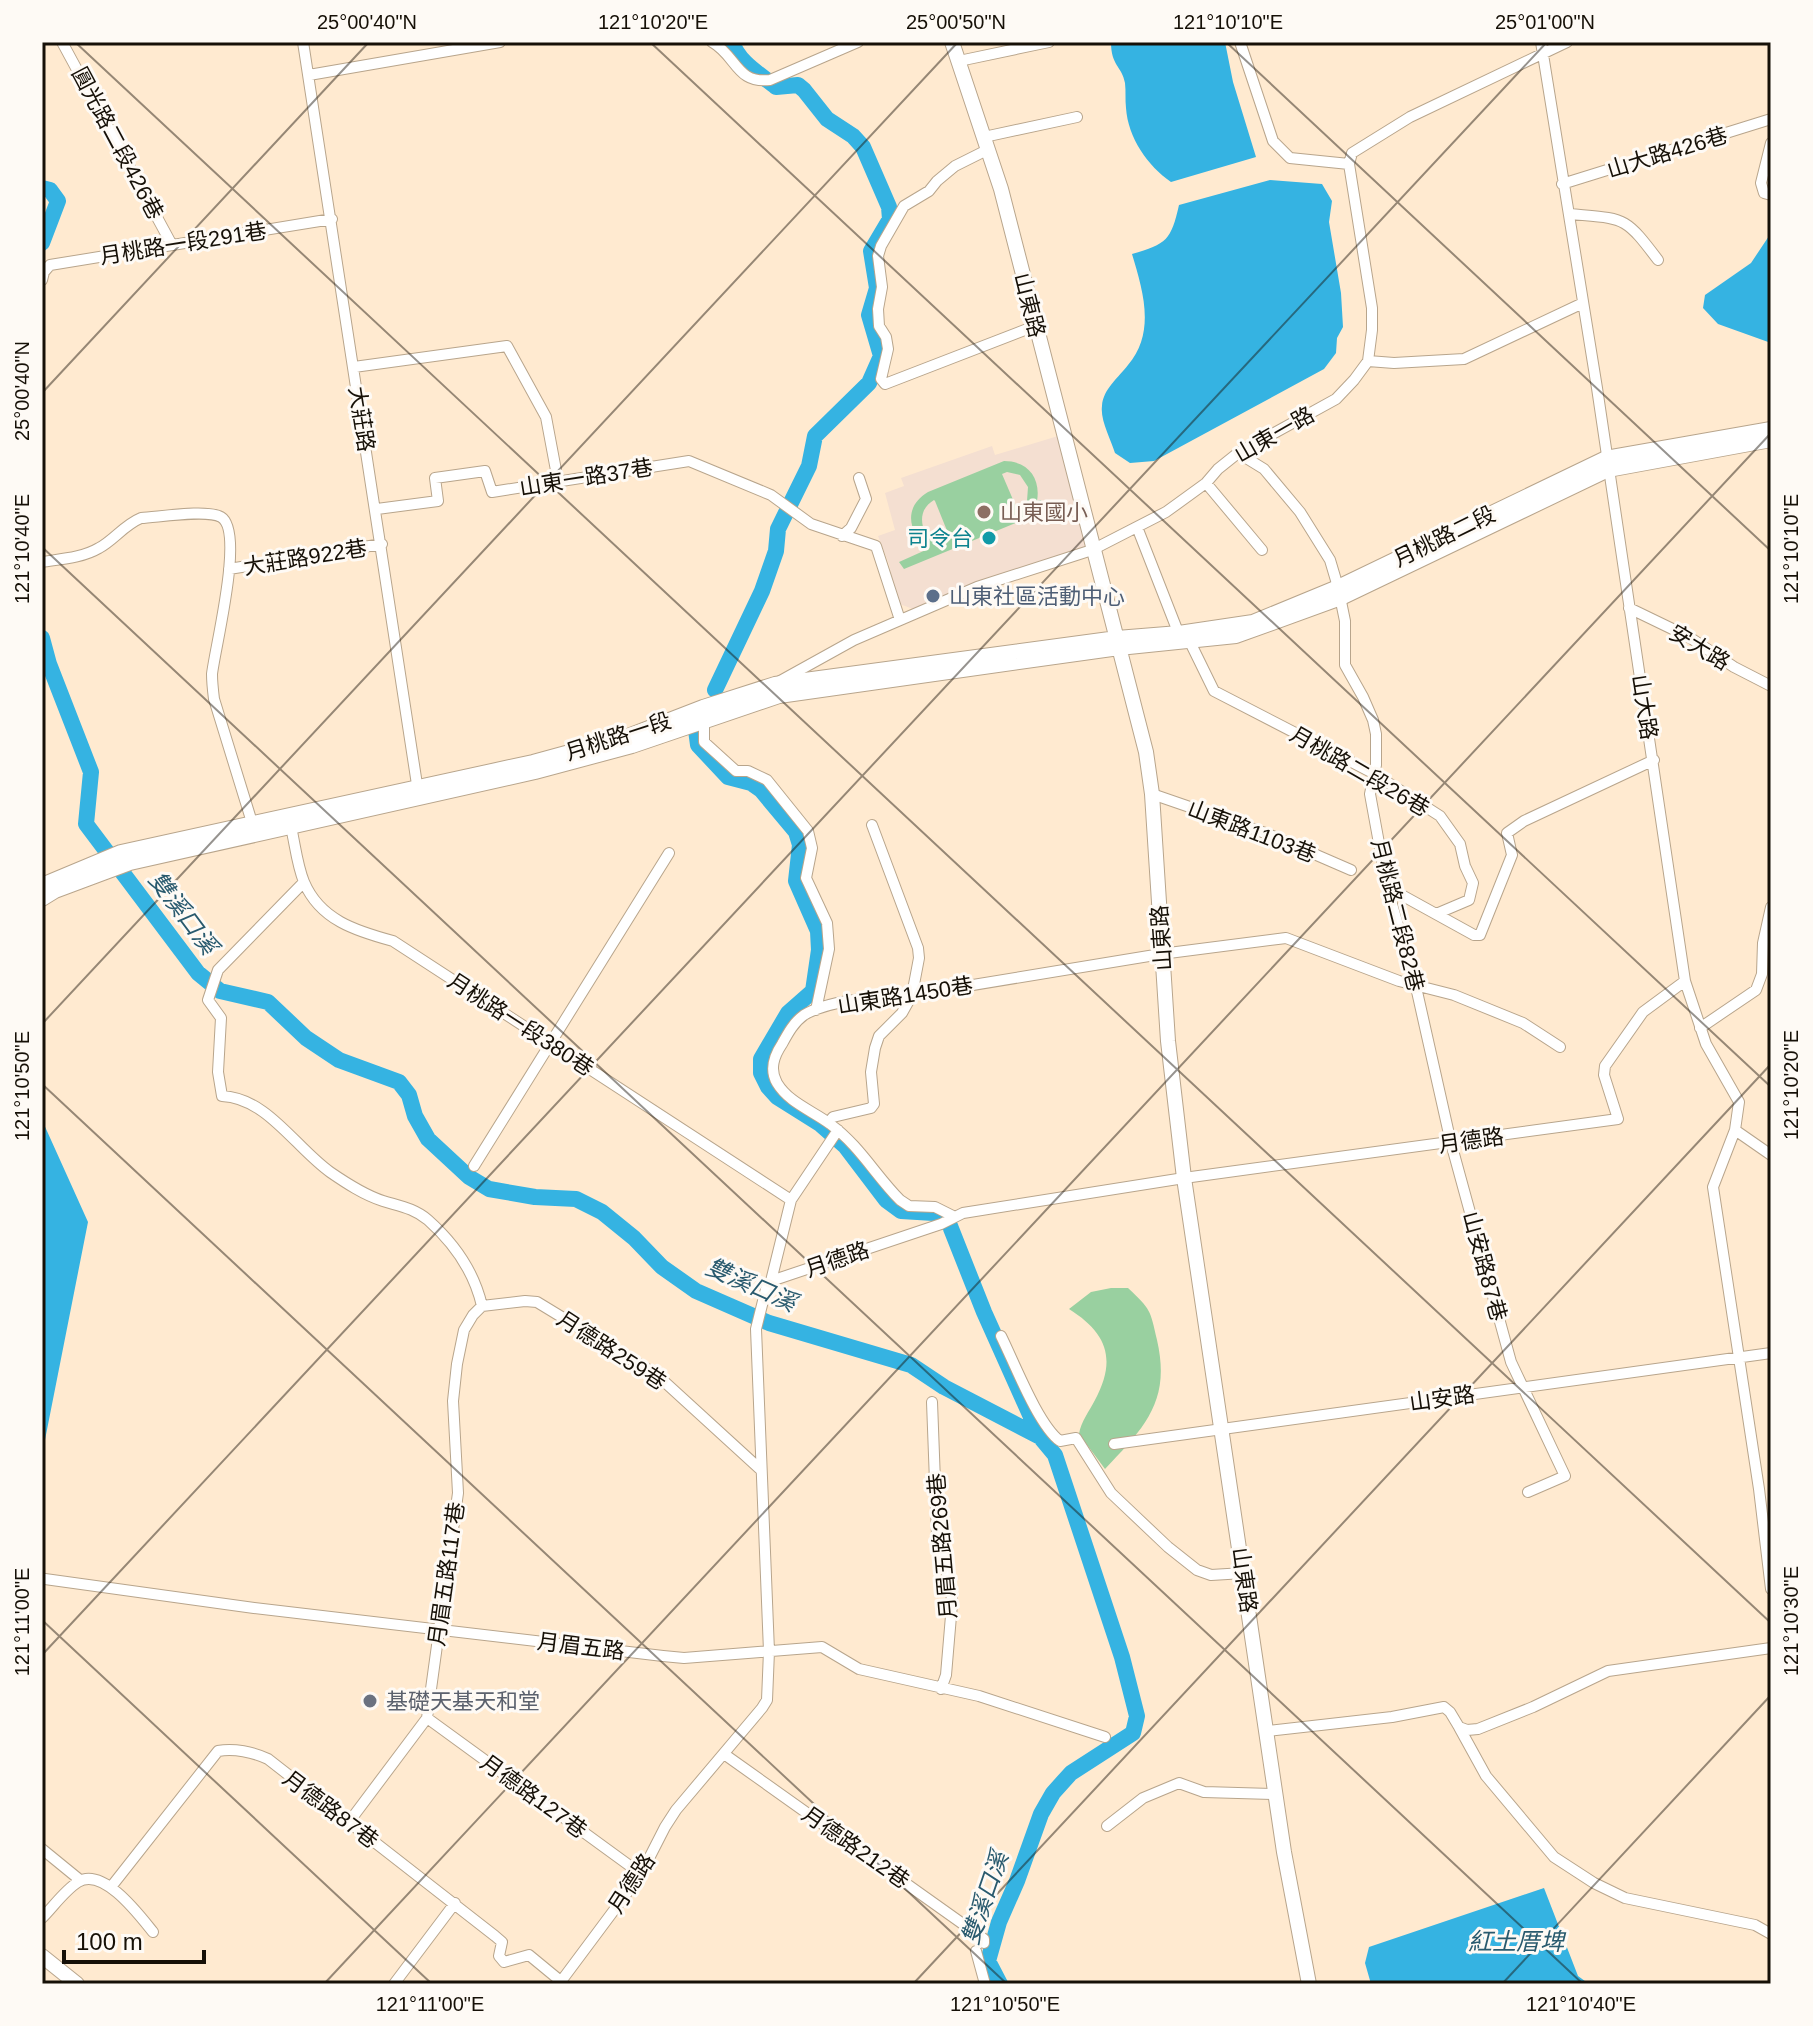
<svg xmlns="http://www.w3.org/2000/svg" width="1813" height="2026" viewBox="0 0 1813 2026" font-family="Helvetica,'Noto Sans TC',sans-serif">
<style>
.education{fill:#f4dfd1}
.green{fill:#99d0a0;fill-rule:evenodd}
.water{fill:#35b3e2}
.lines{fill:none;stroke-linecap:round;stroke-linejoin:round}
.river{stroke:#35b3e2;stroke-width:16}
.street-casing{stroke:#b8a58c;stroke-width:12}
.secondary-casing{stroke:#b8a58c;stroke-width:16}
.street{stroke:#fff;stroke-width:10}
.secondary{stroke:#fff;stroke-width:14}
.ticks{fill:none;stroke:#161007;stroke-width:2;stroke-opacity:0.45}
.education-dot{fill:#8d6e63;stroke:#fefaf5;stroke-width:3}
.culture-dot{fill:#0f9aa8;stroke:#fefaf5;stroke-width:3}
.service-dot{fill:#5c6f8a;stroke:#fefaf5;stroke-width:3}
.worship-dot{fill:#6b7280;stroke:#fefaf5;stroke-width:3}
.labels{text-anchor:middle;stroke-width:6;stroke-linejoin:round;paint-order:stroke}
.street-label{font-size:22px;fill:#161007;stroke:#fefaf5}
.education-label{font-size:22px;fill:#785e54;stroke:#fefaf5;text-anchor:start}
.culture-label{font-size:22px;fill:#0d838f;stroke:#fefaf5;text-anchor:end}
.service-label{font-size:22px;fill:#4e5e75;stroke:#fefaf5;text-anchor:start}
.worship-label{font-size:22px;fill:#5b616d;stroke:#fefaf5;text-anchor:start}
.water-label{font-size:24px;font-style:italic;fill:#295a6e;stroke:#fefaf5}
.neatline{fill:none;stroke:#161007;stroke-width:3}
.ticks-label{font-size:20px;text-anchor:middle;fill:#161007}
</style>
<rect width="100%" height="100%" fill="#ffead0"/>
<path class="education" d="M 1058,436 L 1087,546 L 974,584 L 913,609 L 897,603 L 889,564 L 878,536 L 895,530 L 885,493 L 904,486 L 901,478 L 992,446 L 995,455 Z"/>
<path class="green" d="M 1004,461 C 1028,461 1041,478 1037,501 L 1041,500 L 1045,511 L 904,569 L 899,562 L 928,549 C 908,532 903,507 928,492 ZM 1007,472 L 1020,475 L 1028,487 L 1027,501 L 1017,509 L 1002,474 ZM 934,500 L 935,501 L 950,538 L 932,537 L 923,527 C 920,515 924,506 934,500 Z
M 1111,1288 L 1128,1288 C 1151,1310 1150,1309 1157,1340 C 1171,1401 1145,1427 1105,1469 L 1079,1434 C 1081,1421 1089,1412 1095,1400 C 1117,1359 1107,1333 1069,1309 L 1091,1292 Z"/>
<path class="water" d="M 1111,42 L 1225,42 L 1233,82 L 1256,157 L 1171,182 C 1148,166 1128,138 1126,108 C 1125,100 1126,91 1125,83 C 1122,66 1111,66 1111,42 Z
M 1270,180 L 1322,184 L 1332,201 L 1329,222 L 1341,293 L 1343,327 L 1337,338 L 1336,353 L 1324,369 L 1154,461 L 1130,463 L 1115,453 C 1111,440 1100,420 1102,406 C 1103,389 1119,377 1128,365 C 1156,332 1143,291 1132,254 C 1167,244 1171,240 1179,205 Z
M 1771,233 L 1771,343 L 1718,324 L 1703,308 L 1705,295 L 1751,263 Z
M 42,1120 L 88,1222 L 42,1455 Z
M 1544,1888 L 1578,1976 L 1589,1984 L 1371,1984 L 1365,1963 L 1369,1947 Z"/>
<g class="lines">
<path class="river" d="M 42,188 L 50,190 L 58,201 L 42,243
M 42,638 L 49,664 L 91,772 L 86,824 L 198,973 L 220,991 L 268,1002 L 306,1038 L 339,1060 L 399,1082 L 409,1095 L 415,1116 L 428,1139 L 469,1177 L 489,1189 L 535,1197 L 576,1199 L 602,1212 L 634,1238 L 662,1267 L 696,1291 L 769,1323 L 911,1365 L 944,1387 L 1040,1437 L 1055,1455 L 1122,1657 L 1137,1716 L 1133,1733 L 1071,1773 L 1053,1793 L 1041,1814 L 1017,1881 L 999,1922 L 988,1961 L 1000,1984
M 715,690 L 762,591 L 776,551 L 778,529 L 809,466 L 815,436 L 869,383 L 881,356 L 869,315 L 877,288 L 871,251 L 890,219 L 889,207 L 863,147 L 853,136 L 827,119 L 804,90 L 798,85 L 776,87 C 760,74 739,63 732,42
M 696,730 L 698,745 L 728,777 L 751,783 L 761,790 L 796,832 L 800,845 L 796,881 L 818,931 L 819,950 L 813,991 L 788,1013 L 761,1059 L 761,1073 L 768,1087 L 777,1097 L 820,1124 L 845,1146 L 886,1200 L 901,1211 L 934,1213 L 943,1217 L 950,1226 L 984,1312 L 1040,1437"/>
<g class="street-casing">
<path id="street" d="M 62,42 L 172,245
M 303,42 L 418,791
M 712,42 C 737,56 736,84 770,80 L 858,42
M 1240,42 L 1273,141 L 1290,158 L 1349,164
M 1541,42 L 1597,388 L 1685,981 L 1706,1044 L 1739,1102 L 1735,1130 L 1713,1187 L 1759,1489 L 1771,1589
M 959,61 L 1049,42
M 309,75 L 500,42
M 984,137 L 1077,117
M 1771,143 L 1761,183 L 1764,193 L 1771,195
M 989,149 L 955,166 L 937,181 L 929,191 L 904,206 L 881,246 L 878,256 L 882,287 L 878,309 L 879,326 L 886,337 L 888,349 L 881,379 L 885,384 L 1035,326
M 1562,184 L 1771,119
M 1570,214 C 1625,219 1624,215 1658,260
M 42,280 L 44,272 L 50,265 L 332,219
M 1368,361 L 1394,363 L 1464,359 L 1583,303
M 354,367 L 507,346 L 546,417 L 558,481
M 1238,453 L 1264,469 L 1300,512 L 1330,560 L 1338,587 L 1345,621 L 1345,665 L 1363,697 L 1373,720 L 1376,734 L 1376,765 L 1370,794 L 1387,887 L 1416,987 L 1451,1143 L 1511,1362 L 1565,1476 L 1528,1492
M 1206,483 L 1262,550
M 377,509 L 438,501 L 435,478 L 485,471 L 492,492 L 689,461 L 771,495 L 811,524 L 876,546 L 900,620
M 1137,527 L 1180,637
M 842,536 L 851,528 L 866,499 L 859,478
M 42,562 C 61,559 82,558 99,548 C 114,540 124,525 141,518 C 159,517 207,509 221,517 C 245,531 215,647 212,674 C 212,682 213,691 214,699 L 254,829
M 229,569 L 382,544
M 1629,608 L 1689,637 L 1734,667 L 1771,686
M 1190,642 L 1214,691 L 1373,773 L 1440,816 L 1460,844 L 1465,866 L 1473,883 L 1469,900 L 1436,914
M 780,681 L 854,640 L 977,587 L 1092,550 L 1166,512 L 1206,483 L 1218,469 L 1238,453 L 1336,399 L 1354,380 L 1368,361 L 1372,330 L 1372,308 L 1349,164 L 1352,153 L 1410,117 L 1567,42
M 704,720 L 704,742 L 736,771 L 748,771 L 767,780 L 808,831 L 812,848 L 806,878 L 827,923 L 829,949 L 816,1010
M 1152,794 L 1268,834 L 1351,870
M 291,827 C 295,844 297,865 304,882 C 320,920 356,931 393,941 L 791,1200
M 304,882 L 218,970 L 208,1000 L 221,1018 L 218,1072 L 222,1096 C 267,1098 295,1147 330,1172 C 346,1183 364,1195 383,1201 C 399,1206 414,1208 428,1220 C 455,1244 474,1271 482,1306
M 1387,887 L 1474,935 L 1480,935 L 1512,855 L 1507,833 L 1524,821 L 1654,760
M 1700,1028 L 1756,990 L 1762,974 L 1763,943 L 1771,907
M 829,1122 L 833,1117 L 871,1108 L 874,1104 L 871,1072 L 875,1048 L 879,1036 L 902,1013 L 912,995 L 919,958 L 918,948 L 872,825
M 1735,1130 L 1771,1155
M 474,1166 L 669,853
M 953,1216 L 935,1207 L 909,1206 L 900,1200 C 876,1176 859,1145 830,1124 C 813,1111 789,1103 777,1083 C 769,1069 774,1056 782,1044 C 788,1033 794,1022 804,1015 C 830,999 882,997 912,995 L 1161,954 L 1286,938 L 1399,981 L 1454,995 L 1523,1023 L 1560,1047
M 771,1281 L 941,1224 L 963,1213 L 1184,1178 L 1618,1119 L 1604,1075 L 1605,1066 L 1643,1012 L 1685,981
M 482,1306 L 525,1301 L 537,1302 L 657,1375 L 761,1470
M 1001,1336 C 1014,1362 1038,1425 1060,1441 L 1076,1438 L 1111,1493 L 1168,1547 L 1197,1570 L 1211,1575 L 1244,1573
M 932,1402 L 937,1535 L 951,1589 L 952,1604 L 946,1675 L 941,1689
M 1114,1444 L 1771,1353
M 45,1579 L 254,1608 L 663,1656 L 684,1658 L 822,1647 L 859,1669 L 979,1696 L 1105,1737
M 427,1718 L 641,1874
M 1459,1727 L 1486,1776 L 1554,1857 L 1594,1883 L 1625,1898 L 1755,1925 L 1771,1934
M 1268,1731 L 1392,1717 L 1444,1707 L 1450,1712 L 1459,1727 L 1467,1730 L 1478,1729 L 1533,1707 L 1608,1671 L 1771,1648
M 724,1754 L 984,1939 L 984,1943
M 349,1822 L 427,1718 L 458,1493 L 453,1401 L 457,1364 L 464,1330 L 473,1315 L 482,1306
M 1107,1826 L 1143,1798 L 1179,1783 L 1204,1792 L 1276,1794
M 42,1849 L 80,1880
M 111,1887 L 218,1751 C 234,1748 253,1752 268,1759 L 495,1936 L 502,1942 L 499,1956 L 504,1962 L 529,1955 L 563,1983
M 42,1918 C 53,1907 65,1890 78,1882 C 103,1866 140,1916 153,1932
M 976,1951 L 985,1984
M 394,1984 L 455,1903
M 559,1984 L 641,1874 L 665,1827 L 676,1810 L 762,1708 L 767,1700 L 769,1651 L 756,1329 L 767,1285 L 771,1281 L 791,1200 L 838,1130"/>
</g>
<g class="secondary-casing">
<path id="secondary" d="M 952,42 L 1001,189 L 1146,752 L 1152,794 L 1168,1041 L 1184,1178 L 1284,1852 L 1309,1984
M 42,885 L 121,852 L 533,762 L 628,736 L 703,707 L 775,684 L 1117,638 L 1179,633 L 1253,622 L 1338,587 L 1606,458 L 1771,429
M 42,899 L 55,891 L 130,863 L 535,772 L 632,746 L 779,696 L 1119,648 L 1236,636 L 1341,598 L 1608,470 L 1771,440
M 42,1956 L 77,1984"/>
</g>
<use href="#street" class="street"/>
<use href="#secondary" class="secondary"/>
</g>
<path class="ticks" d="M 75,42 L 1771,1623M 650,42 L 1771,1087M 1226,42 L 1771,551M 42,393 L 369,42M 42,547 L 1583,1984M 42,1024 L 958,42M 42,1084 L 1007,1984M 42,1620 L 432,1984M 42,1655 L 1547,42M 324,1984 L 1771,433M 913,1984 L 1771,1064M 1502,1984 L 1771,1695"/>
<circle class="education-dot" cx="984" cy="512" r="8"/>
<circle class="culture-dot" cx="989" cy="538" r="8"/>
<circle class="service-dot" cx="933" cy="596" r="8"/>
<circle class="worship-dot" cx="370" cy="1701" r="8"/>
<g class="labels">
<g class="street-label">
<text transform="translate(118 143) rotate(62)" y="8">圓光路二段426巷</text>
<text transform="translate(1667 152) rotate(-17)" y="8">山大路426巷</text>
<text transform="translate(183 243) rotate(-9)" y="8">月桃路一段291巷</text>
<text transform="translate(1030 305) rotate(76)" y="8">山東路</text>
<text transform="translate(362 419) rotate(81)" y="8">大莊路</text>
<text transform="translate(1274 434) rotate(-30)" y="8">山東一路</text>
<text transform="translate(586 477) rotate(-9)" y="8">山東一路37巷</text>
<text transform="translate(1444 536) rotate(-26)" y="8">月桃路二段</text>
<text transform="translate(305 557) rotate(-9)" y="8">大莊路922巷</text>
<text transform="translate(1700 647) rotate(31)" y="8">安大路</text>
<text transform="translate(1645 707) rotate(81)" y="8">山大路</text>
<text transform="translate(618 736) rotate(-18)" y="8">月桃路一段</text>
<text transform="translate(1360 771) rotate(30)" y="8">月桃路二段26巷</text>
<text transform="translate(1252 831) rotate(21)" y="8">山東路1103巷</text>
<text transform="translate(1398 915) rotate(76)" y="8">月桃路二段82巷</text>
<text transform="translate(1161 938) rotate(-94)" y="8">山東路</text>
<text transform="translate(905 995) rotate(-9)" y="8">山東路1450巷</text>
<text transform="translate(521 1024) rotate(33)" y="8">月桃路一段380巷</text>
<text transform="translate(1471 1140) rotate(-8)" y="8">月德路</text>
<text transform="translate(837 1259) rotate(-19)" y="8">月德路</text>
<text transform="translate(1485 1266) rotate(75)" y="8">山安路87巷</text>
<text transform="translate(612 1350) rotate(33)" y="8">月德路259巷</text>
<text transform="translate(1442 1398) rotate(-8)" y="8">山安路</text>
<text transform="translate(942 1546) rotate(-95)" y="8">月眉五路269巷</text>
<text transform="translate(446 1574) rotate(-82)" y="8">月眉五路117巷</text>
<text transform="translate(1245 1580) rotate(82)" y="8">山東路</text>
<text transform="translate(581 1646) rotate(7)" y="8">月眉五路</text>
<text transform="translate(534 1796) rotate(36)" y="8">月德路127巷</text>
<text transform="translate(331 1809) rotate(37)" y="8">月德路87巷</text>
<text transform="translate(856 1847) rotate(35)" y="8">月德路212巷</text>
<text transform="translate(631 1883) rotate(-57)" y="8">月德路</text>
</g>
<g class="education-label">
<text x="1000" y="520">山東國小</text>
</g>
<g class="culture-label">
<text x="973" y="546">司令台</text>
</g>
<g class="service-label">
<text x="949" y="604">山東社區活動中心</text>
</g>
<g class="worship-label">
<text x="386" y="1709">基礎天基天和堂</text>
</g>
<g class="water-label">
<text transform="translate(183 913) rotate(53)" y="8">雙溪口溪</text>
<text transform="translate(751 1285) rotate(24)" y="8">雙溪口溪</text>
<text transform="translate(985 1898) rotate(-71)" y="8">雙溪口溪</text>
<text x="1516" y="1950">紅土厝埤</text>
</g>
</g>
<rect width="1813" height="2026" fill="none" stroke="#fefaf5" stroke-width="88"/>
<path d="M64 1950v12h140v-12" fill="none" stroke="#161007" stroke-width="4"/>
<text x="76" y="1950" font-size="24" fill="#161007" stroke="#fefaf5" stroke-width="6" paint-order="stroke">100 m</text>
<rect x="44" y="44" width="1725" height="1938" class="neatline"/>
<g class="ticks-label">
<text x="367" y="29">25°00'40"N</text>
<text x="653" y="29">121°10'20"E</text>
<text x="956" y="29">25°00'50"N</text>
<text x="1228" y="29">121°10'10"E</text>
<text x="1545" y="29">25°01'00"N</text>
<text transform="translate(22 391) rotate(-90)" y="7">25°00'40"N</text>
<text transform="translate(1791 549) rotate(-90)" y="7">121°10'10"E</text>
<text transform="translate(22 549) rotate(-90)" y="7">121°10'40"E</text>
<text transform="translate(1791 1085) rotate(-90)" y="7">121°10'20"E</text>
<text transform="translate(22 1086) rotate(-90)" y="7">121°10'50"E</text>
<text transform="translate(1791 1621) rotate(-90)" y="7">121°10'30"E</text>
<text transform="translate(22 1622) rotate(-90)" y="7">121°11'00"E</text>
<text x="430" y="2011">121°11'00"E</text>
<text x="1005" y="2011">121°10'50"E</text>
<text x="1581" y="2011">121°10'40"E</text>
</g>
</svg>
